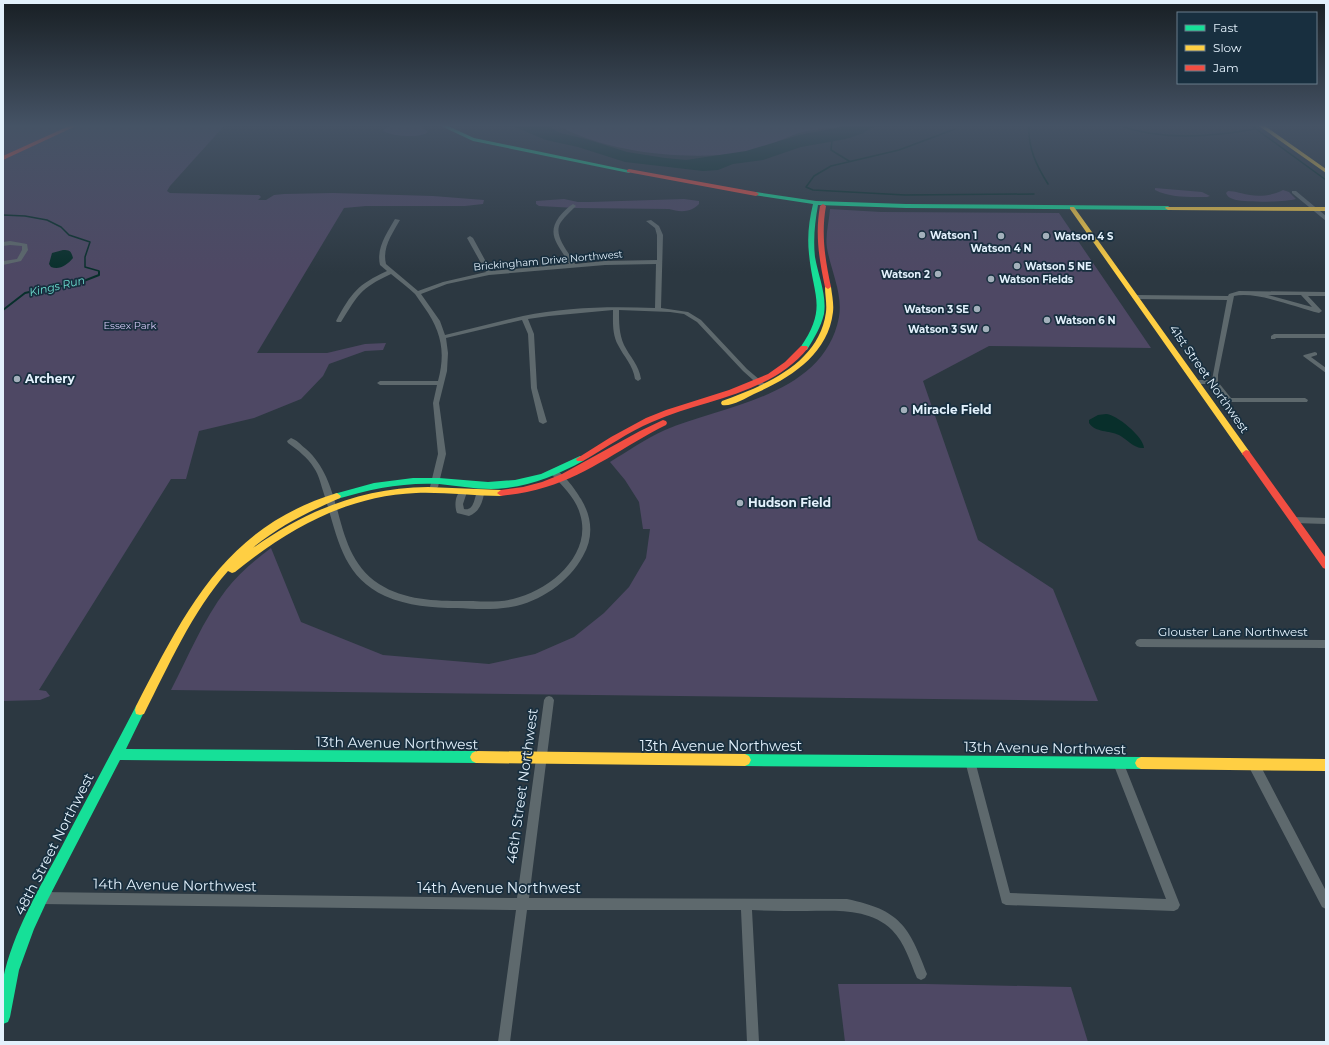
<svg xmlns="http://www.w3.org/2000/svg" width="1329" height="1045" viewBox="0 0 1329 1045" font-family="Montserrat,sans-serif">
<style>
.green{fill:#4e4864}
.water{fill:#082f2b}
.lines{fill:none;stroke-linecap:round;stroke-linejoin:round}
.stream-far1{stroke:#082f2b;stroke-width:1.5}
.stream{stroke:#082f2b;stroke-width:2}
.street{fill:#5e696d;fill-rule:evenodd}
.fast{fill:#16e098;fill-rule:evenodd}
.slow{fill:#ffcf43;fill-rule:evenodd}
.jam{fill:#f24e42;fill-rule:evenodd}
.poi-dot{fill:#a3b0bb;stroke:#182f3f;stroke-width:1.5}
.labels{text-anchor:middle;stroke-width:3.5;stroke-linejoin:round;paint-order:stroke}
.far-poi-label{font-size:10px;font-weight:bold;fill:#e3f1fc;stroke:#182f3f;text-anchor:start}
.far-street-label{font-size:10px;fill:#e3f1fc;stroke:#182f3f}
.far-park-label{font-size:10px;fill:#d6caf7;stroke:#182f3f}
.far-water-label{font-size:11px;font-style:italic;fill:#6dddcf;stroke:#182f3f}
.poi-label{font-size:12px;font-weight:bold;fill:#e3f1fc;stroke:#182f3f;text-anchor:start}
.street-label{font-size:12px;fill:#e3f1fc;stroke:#182f3f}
.near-street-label{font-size:14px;fill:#e3f1fc;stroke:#182f3f}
</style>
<rect width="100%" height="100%" fill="#2c3841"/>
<path class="green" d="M 3,126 L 224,126 L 170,186 L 167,191 L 170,193 L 259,195 L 261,197 L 258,200 L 266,200 L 274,195 L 284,194 L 333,193 L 433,196 L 484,200 L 483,204 L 465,206 L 366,206 L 344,208 L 257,353 L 327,353 L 365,344 L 386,343 L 383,350 L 365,351 L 329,364 L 323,376 L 301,399 L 254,418 L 199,431 L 186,479 L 171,479 L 39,690 L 46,691 L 50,696 L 40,700 L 3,701 Z
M 390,126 L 421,126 L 428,132 C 419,139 392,136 383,131 L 384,129 Z
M 558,126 L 844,126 C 827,129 809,129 793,135 C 777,141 762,150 745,153 C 737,155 729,154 721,155 C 666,158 608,151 558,126 Z
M 1155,188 L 1202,192 L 1210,196 L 1207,197 C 1190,197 1171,198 1155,190 Z
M 1283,190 L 1289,192 L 1296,199 C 1286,202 1243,203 1233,199 C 1229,198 1227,196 1226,193 L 1228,191 C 1236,191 1242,194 1250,195 C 1260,197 1274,195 1283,190 Z
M 564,199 L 578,202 L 590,202 L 684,199 L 699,201 L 699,204 C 691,213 679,212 669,209 L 576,208 L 539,206 L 536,204 L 536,201 Z
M 830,209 L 881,212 L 1059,213 L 1151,348 L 989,346 L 923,381 L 978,540 L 1053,589 L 1098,701 L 171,690 C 188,657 203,620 226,590 C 238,574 255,560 271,548 L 301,622 L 383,655 L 489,664 L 535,654 L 574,637 L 604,613 L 629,587 L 646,558 L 650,529 L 643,529 L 639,502 L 625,480 L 610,462 C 628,451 645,439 665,430 C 725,405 824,396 839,317 C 843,294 831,271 827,248 C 825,236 829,222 830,209 Z
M 838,984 L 926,984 L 1071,987 L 1088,1042 L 845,1042 Z"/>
<path class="water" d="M 512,126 L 548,126 L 560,133 L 586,139 L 627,152 L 665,158 L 686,160 L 746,151 L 799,135 L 846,126 L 875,126 L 861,134 L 846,139 L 801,147 L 763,160 L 733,164 L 718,170 L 703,171 L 625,162 L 578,147 L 546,140 Z
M 63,250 C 70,250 71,251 73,258 C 67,265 60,270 51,267 L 49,264 L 52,253 Z
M 1106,414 C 1116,414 1144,437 1144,448 C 1134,449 1127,439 1119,435 C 1109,430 1096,433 1089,423 L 1089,420 L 1098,415 Z"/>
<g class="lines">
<path class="stream-far1" d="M 1029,126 C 1028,148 1036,165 1048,184
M 1121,126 C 1163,141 1212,137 1255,129
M 1252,126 L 1326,180
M 955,129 L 899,150 L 831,166 L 814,176 L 806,187 L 813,190 L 905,195 L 1034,194
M 832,140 L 831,150 L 849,161
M 3,215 L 25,216 L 47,220 L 61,227 L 69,235 L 90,242 L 85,257 L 85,267 L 99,271 L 99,273"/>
<path class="stream" d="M 3,310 L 25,293 L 42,289 L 76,284 L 99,275 L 99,272"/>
<path class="street" d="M 1292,191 L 1296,191 L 1326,216 L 1326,221 L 1292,193 Z
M 573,204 L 576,206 C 571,211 565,216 561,222 C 552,235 569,252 575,264 L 605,261 L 657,260 L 657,235 L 655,228 L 646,221 L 651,220 L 659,226 L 663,235 L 661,308 L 688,312 L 701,320 L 747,369 L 767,386 L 764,388 L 762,388 L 743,371 L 697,322 L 684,314 L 670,312 L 619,310 C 619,322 619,334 624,345 C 630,357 639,365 641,379 L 638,381 L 635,379 C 633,365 624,357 618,345 C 612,334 613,322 613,310 L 549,316 L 528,319 L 534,334 L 537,388 L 547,422 L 543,424 L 539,422 L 531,388 L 528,334 L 522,320 L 446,338 L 448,353 L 447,371 L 439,403 L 446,454 L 438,487 L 434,490 L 431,489 L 430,487 L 438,454 L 433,403 L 437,385 L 380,385 L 377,383 L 380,381 L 438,381 C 446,351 441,331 424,307 C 421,303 418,298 415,294 C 408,287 399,281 391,274 C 359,289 359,294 341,322 L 337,322 L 336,321 C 352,292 357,285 387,271 L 380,265 C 376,248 387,233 395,219 L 400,220 C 392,234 382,248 386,264 L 418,291 L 443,282 L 486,272 L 467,238 L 470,236 L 473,238 L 491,271 L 569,264 C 561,247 545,236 559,217 C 563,212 568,207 573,204 ZM 656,264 L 655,308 C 612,306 565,307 523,316 C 497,322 471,329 445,335 L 440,321 L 421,294 L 447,284 L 489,275 L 605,265 Z
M 10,241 L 27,244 L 28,250 L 21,261 L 3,265 L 3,261 L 17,259 L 22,250 L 22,246 L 10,245 L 3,246 L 3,242 Z
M 1239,291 L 1326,292 L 1326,296 L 1308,296 L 1322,311 L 1319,313 C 1295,307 1256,291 1234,296 L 1218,375 L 1218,382 L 1231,398 L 1305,398 L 1308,400 L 1307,402 L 1227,402 L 1213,384 L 1194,384 L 1194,380 L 1212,380 L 1227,300 L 1135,299 L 1132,297 L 1135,295 L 1228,296 L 1229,294 ZM 1268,295 L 1301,295 L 1312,307 Z
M 1274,334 L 1326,334 L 1326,338 L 1276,338 L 1275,339 L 1271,339 L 1271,336 Z
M 1315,352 L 1317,353 L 1317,355 L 1311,357 L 1326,368 L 1326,373 L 1303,356 L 1304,355 Z
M 291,438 C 297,440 301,445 306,449 C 347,485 330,552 379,584 C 407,602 442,601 473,601 C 486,602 500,602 513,599 C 549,591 593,555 580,514 C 576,499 563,486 552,475 L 551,473 L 555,470 C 564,473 576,491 581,499 C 592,517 594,537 583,556 C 569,582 540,602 511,607 C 493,610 474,609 457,608 C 432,608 408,606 385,596 C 341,576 337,534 324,494 C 321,485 319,475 314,468 C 308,458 298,450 288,443 L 287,441 Z
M 463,489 L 467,492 L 463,504 L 464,509 C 474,511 474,499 477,492 L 480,491 L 484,494 C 482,504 479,512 469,516 L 457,513 C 454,506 455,493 463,489 Z
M 1294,517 L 1326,518 L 1326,524 L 1294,523 L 1291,522 L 1290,520 L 1291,518 Z
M 1140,639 L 1326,640 L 1326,648 L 1140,647 L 1137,646 L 1135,643 L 1137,640 Z
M 549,696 L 552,697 L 554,700 L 529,898 L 847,899 C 900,910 909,926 927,974 L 925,978 L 921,980 L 917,978 C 910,962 905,943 892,930 C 869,908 836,911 807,911 C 789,911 771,911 752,910 L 759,1042 L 747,1042 L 741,910 L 527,910 L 510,1042 L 498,1042 L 516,910 L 41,904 L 37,902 L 35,898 L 37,894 L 41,892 L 517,898 L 544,700 L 546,697 Z
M 970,756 L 974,757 L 975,761 L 1010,893 L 1166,899 L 1113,763 L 1114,759 L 1118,758 L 1122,759 L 1180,905 L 1178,909 L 1174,911 L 1006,905 L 1002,903 L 965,761 L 966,757 Z
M 1254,760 L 1258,761 L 1326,891 L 1326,909 L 1322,907 L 1250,769 L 1249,765 L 1250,761 Z"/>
<path class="fast" d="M 441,126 L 448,126 L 474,138 L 632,171 L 629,173 L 473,141 Z
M 756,192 L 816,201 L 906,204 L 1168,206 L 1171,208 L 1168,210 L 906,208 L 818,205 C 815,222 813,239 815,257 C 818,275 827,295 824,314 C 821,327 814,338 807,350 L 804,350 L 800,348 C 828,307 813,297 809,254 C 807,237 809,220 813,204 L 754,195 L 754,193 Z
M 580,456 L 583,457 L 584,459 L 583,461 C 559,474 533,485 506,488 C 483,491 461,486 439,484 C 404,482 370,489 337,499 L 333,496 L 334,494 L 374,483 L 413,478 L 439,478 L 488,482 L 515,480 L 541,474 Z
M 140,705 L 144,706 L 145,710 L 126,749 L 476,751 L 480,753 L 482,757 L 480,761 L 476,763 L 120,760 L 46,903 L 34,929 L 19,970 L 10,1017 L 8,1022 L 3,1024 C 3,1010 0,993 3,979 C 13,932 39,889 61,848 C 86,800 111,754 136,706 Z
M 745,754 L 1141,757 L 1145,759 L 1147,763 L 1145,767 L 1141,769 L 745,766 L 741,764 L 739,760 L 741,756 Z"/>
<path class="slow" d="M 1259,126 L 1265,126 L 1326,169 L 1326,173 Z
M 1070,207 L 1074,207 L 1249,451 L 1250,453 L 1249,455 L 1243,455 L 1070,209 Z
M 1166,207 L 1326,207 L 1326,211 L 1168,210 L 1165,208 Z
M 828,285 L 831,287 C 832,295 834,304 833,312 C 828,355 790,378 754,394 C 746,398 731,407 722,405 L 721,403 L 722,401 C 765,385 819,364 826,312 C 827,304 825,295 825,287 Z
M 428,487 L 501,490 L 505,493 L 501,496 C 473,496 444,492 416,493 C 346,496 288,529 235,572 L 232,573 L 228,571 C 192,612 169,665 144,714 L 140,715 L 136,714 L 135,710 L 136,706 C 186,610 225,527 337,493 L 341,496 L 340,498 C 306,513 279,526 250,550 C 305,511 360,488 428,487 Z
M 476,751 L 745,754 L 749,756 L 751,760 L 749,764 L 745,766 L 476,763 L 472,761 L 470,757 L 472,753 Z
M 1141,757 L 1326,759 L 1326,771 L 1141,769 L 1137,767 L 1135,763 L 1137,759 Z"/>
<path class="jam" d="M 69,126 L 76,126 L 3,160 L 3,156 Z
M 629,169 L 756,192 L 759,194 L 756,196 L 627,172 L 627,170 Z
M 823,204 L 826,206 C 821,234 825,259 831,287 L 828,289 L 825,287 C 819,259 815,234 820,206 Z
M 801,346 L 807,346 L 808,348 C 770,395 704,399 652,422 C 628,432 606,448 583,461 L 577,461 L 576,459 L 611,437 L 646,418 L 666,410 L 729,390 L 768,374 L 785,362 Z
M 663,420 L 666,421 L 667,423 L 666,425 C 626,445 589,474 546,487 C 531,492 516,494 501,496 L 497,493 L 501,490 L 523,487 L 542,482 L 562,474 L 640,431 Z
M 1246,450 L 1249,451 L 1326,558 L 1326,569 L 1323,568 L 1243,455 L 1242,453 Z"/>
</g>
<linearGradient id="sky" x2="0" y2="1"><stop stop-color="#181f24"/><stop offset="0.46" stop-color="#455365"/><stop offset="1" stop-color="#455365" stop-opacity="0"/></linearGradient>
<rect width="1329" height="273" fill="url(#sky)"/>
<g class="poi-dot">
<circle cx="922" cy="235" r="4"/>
<circle cx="1001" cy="236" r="4"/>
<circle cx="1046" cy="236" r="4"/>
<circle cx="1017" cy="266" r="4"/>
<circle cx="938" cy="274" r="4"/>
<circle cx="991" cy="279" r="4"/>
<circle cx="977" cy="309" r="4"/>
<circle cx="1047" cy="320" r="4"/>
<circle cx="986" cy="329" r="4"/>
<circle cx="17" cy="379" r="4"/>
<circle cx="904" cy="410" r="4"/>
<circle cx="740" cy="503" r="4"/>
</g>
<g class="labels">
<g class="far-poi-label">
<text x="930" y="239">Watson 1</text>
<text x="1054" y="240">Watson 4 S</text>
<text x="1001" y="252" text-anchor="middle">Watson 4 N</text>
<text x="1025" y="270">Watson 5 NE</text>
<text x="930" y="278" text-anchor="end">Watson 2</text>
<text x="999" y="283">Watson Fields</text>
<text x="969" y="313" text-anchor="end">Watson 3 SE</text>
<text x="1055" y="324">Watson 6 N</text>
<text x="978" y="333" text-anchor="end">Watson 3 SW</text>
</g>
<g class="far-street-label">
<text transform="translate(548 260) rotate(-5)" y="4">Brickingham Drive Northwest</text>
</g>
<g class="far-park-label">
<text x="130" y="329">Essex Park</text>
</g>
<g class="far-water-label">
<text transform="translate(57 286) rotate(-13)" y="4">Kings Run</text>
</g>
<g class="poi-label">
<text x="25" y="383">Archery</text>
<text x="912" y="414">Miracle Field</text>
<text x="748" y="507">Hudson Field</text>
</g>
<g class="street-label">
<text transform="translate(1209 379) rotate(55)" y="4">41st Street Northwest</text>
<text x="1233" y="636">Glouster Lane Northwest</text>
</g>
<g class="near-street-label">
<text transform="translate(397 743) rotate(1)" y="5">13th Avenue Northwest</text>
<text x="721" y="751">13th Avenue Northwest</text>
<text transform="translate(1045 748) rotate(1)" y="5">13th Avenue Northwest</text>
<text transform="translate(522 786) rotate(-82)" y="5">46th Street Northwest</text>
<text transform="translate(54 844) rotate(-63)" y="5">48th Street Northwest</text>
<text transform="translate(175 885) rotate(1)" y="5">14th Avenue Northwest</text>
<text x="499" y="893">14th Avenue Northwest</text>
</g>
</g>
<rect width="1329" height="1045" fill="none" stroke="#e3f1fc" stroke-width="8"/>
<rect x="1177" y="12" width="140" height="72" fill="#182f3f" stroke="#697d8b"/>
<rect x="1185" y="25" width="20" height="6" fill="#16e098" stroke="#697d8b"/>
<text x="1213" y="32" font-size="12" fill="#e3f1fc">Fast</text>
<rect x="1185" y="45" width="20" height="6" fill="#ffcf43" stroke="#697d8b"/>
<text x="1213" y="52" font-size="12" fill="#e3f1fc">Slow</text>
<rect x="1185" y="65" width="20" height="6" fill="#f24e42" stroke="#697d8b"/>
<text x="1213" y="72" font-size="12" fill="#e3f1fc">Jam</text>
</svg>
